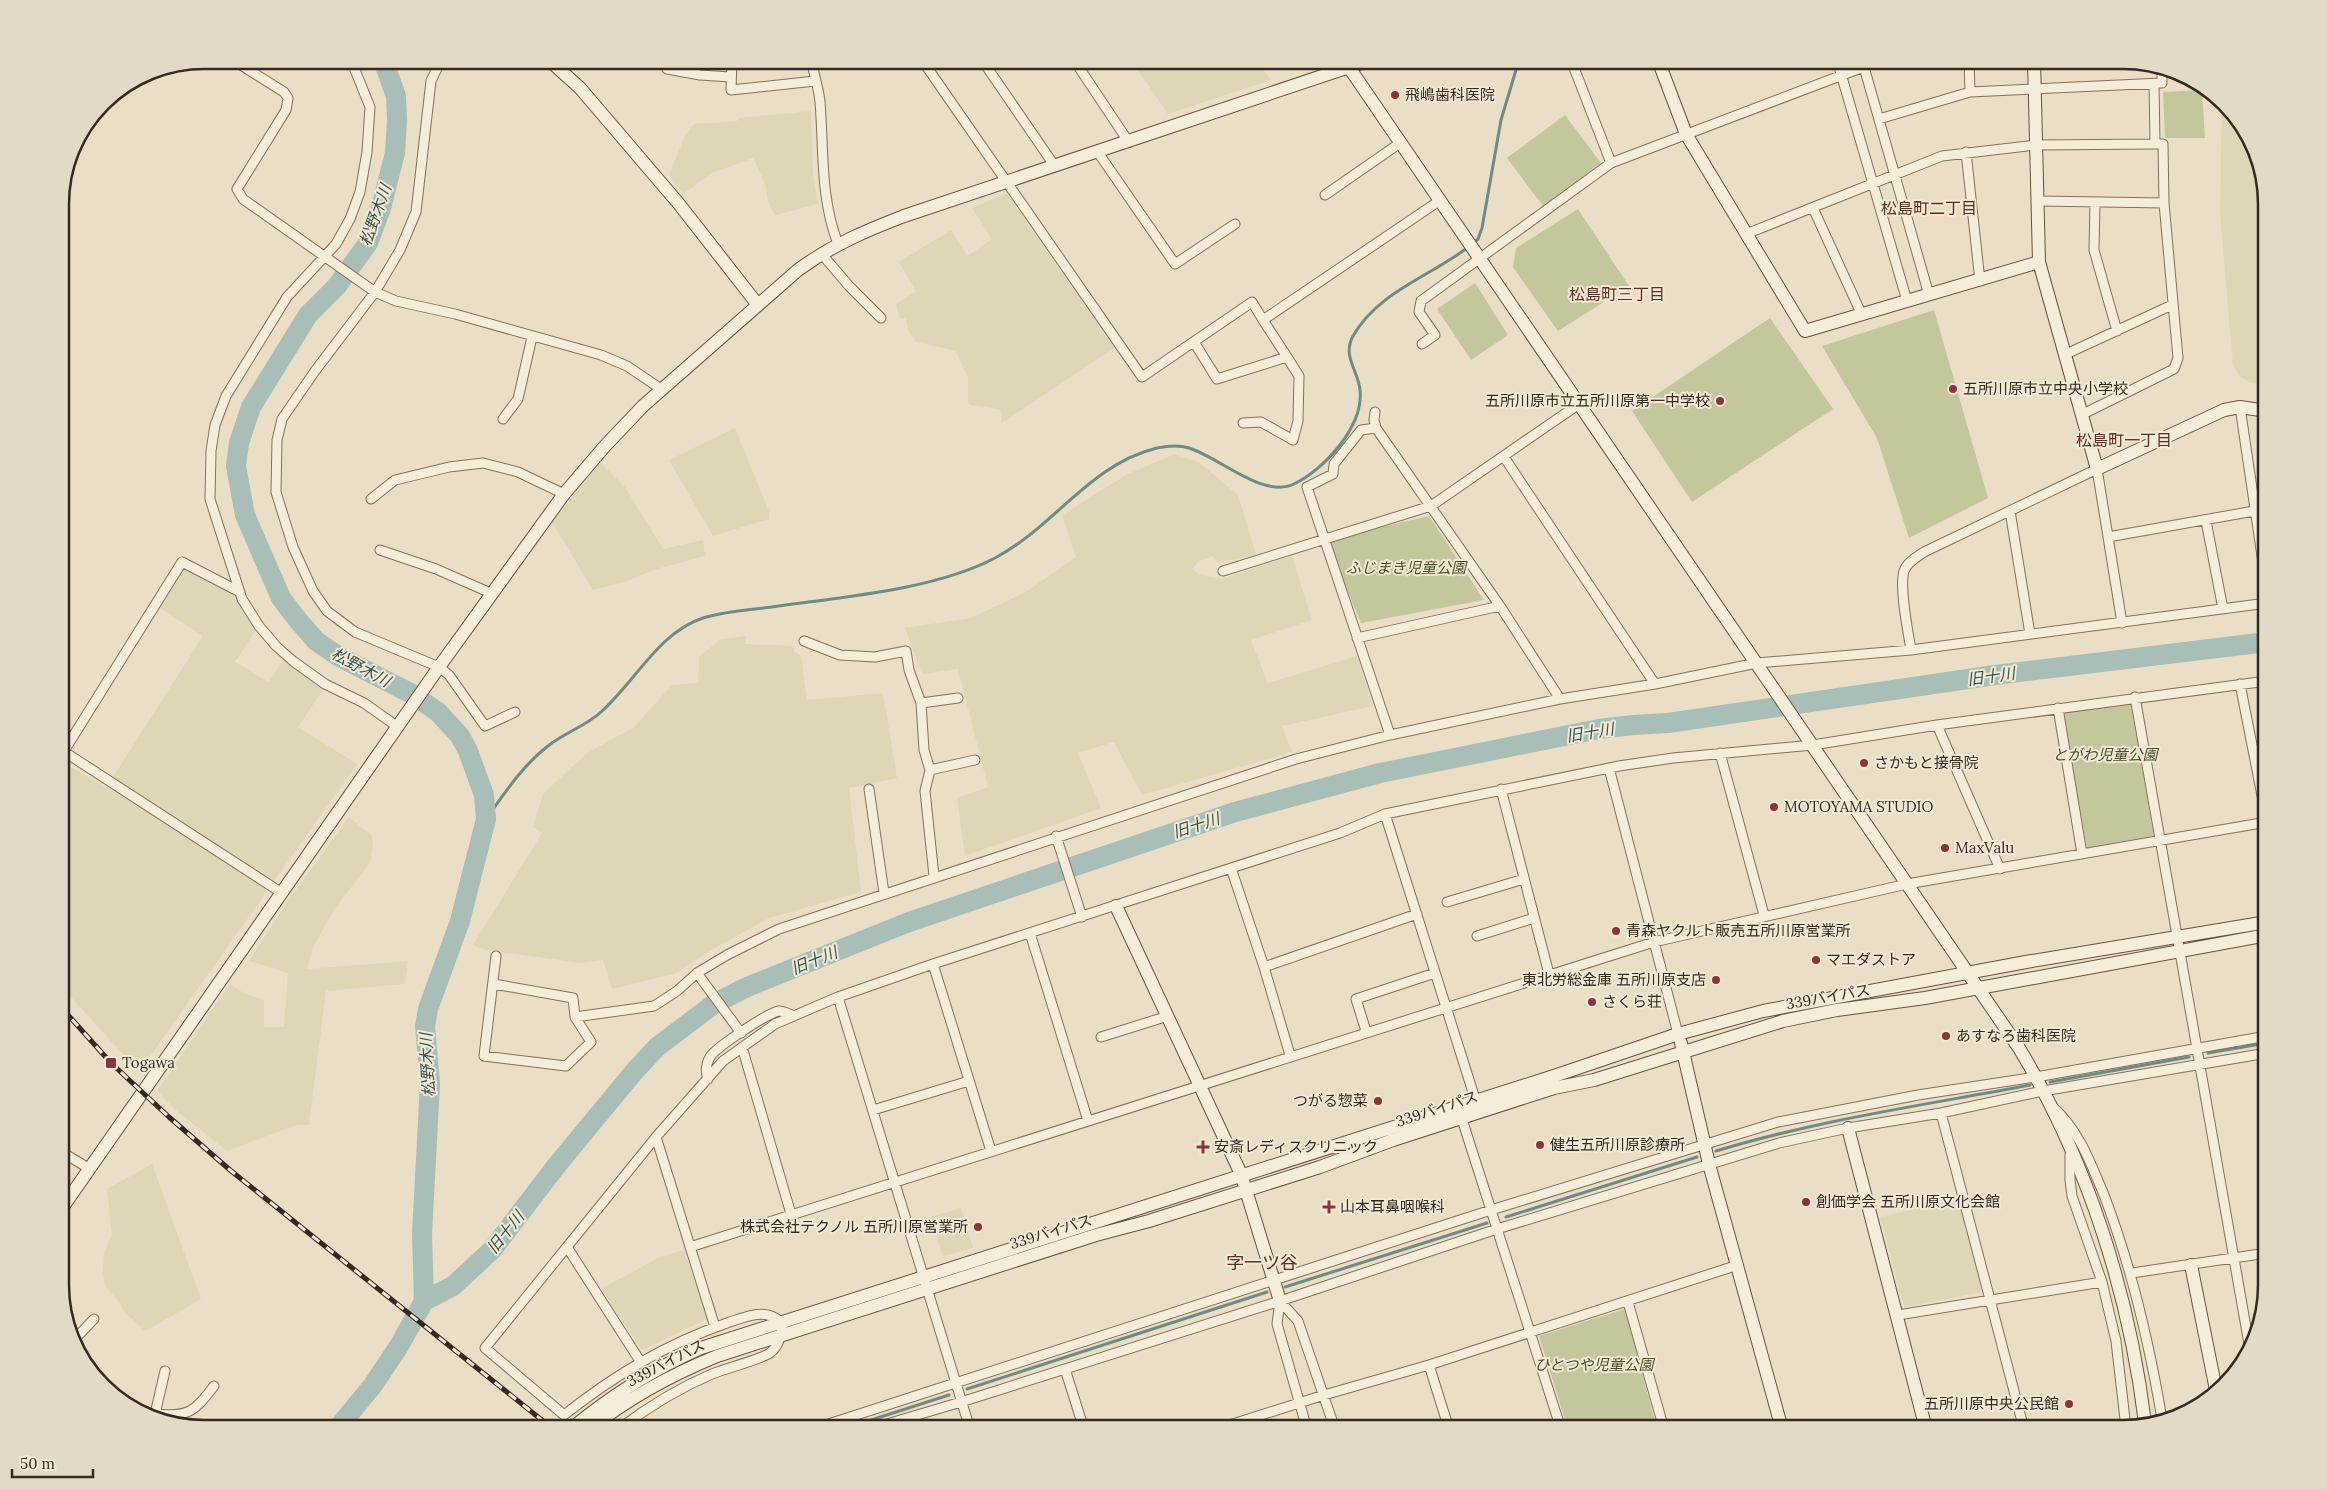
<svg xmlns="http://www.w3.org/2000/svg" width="2327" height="1489" viewBox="0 0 2327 1489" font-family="Lora,'Noto Sans JP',serif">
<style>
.farmland{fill:#dfd6b5}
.green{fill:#c4c79c}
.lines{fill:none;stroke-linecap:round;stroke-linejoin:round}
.stream{stroke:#6f8c83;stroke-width:3}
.river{stroke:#a8beb6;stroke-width:20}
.street-casing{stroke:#84705e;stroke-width:11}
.secondary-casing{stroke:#665241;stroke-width:14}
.street{stroke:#f5ecda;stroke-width:9}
.secondary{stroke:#f5ecda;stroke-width:12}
.rail-casing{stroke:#362a20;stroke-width:5}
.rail{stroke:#f2e8d6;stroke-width:3;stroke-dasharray:9;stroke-linecap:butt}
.poi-dot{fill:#8d343a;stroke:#f2e8d6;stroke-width:2}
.labels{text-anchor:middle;stroke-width:4;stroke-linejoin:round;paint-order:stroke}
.poi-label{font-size:15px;fill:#362a20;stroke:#f2e8d6;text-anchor:start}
.park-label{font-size:15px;font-style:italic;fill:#485029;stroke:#f2e8d6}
.street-label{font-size:15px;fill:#362a20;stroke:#f2e8d6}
.neighbourhood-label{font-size:16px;fill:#5e2d24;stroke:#f2e8d6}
.water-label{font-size:16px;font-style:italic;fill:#315450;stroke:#f2e8d6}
.quarter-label{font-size:18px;fill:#5e2d24;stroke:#f2e8d6}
.rim{fill:none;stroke:#362a20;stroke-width:2.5}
</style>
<rect width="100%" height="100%" fill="#eadec7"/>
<path class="farmland" d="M 1131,60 L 1257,60 L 1271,80 L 1168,114 Z
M 2222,105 L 2248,132 L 2267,204 L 2267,385 L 2249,382 L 2239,376 L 2233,365 L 2220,213 Z
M 811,111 L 813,174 L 818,204 L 775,215 L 768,201 L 765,183 L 753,158 L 712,173 L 683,194 L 669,175 L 684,138 L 694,124 L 737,121 L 739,118 Z
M 1007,193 L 1114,348 L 1002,423 L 1000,409 L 970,405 L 968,402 L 968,378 L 956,351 L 916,342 L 908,330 L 906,319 L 899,318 L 896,304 L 916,291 L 899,262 L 951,230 L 967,256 L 992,239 L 972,208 Z
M 735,428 L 769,511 L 769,519 L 713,536 L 669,460 Z
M 1175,454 L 1200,463 L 1238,495 L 1256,554 L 1218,563 L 1213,556 L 1199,561 L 1192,569 L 1199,575 L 1221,579 L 1292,556 L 1312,620 L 1251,640 L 1268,683 L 1357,656 L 1373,706 L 1282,726 L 1292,752 L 1142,795 L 1114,742 L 1078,753 L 1101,808 L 965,856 L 957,798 L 988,787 L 958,669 L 922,674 L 905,628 L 971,618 L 1026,592 L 1076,557 L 1062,515 L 1126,475 Z
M 600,462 L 625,487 L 663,549 L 703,540 L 705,556 L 653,570 L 625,582 L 593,590 L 552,522 Z
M 188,567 L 236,596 L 256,630 L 235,662 L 269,682 L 284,659 L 324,688 L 298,727 L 357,764 L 139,1072 L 60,985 L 60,760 L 106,788 L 203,636 L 159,607 L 183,570 Z
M 746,636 L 745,644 L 794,646 L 794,651 L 801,656 L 807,700 L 883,693 L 897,778 L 849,788 L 861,892 L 769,918 L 715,948 L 674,974 L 612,989 L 603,960 L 581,963 L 485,950 L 473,945 L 542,833 L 533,827 L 543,794 L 586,754 L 634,727 L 672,685 L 698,683 L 699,657 L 721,639 Z
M 349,817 L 372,836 L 373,844 L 370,863 L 335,908 L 313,947 L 307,969 L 408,961 L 405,984 L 326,991 L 309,1125 L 296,1125 L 227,1151 L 178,1112 L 157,1091 L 230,984 L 245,994 L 264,1000 L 264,1027 L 284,1027 L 288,973 L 249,961 L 283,908 Z
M 152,1164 L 201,1299 L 145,1331 L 123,1311 L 120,1303 L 105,1286 L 103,1272 L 104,1252 L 112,1235 L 107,1189 Z
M 1959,1199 L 1983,1292 L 1904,1307 L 1880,1217 Z
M 961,1208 L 973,1248 L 943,1256 L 935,1232 L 920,1235 L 916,1221 Z
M 684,1250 L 707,1319 L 642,1350 L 601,1289 L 660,1257 Z"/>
<path class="green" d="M 2202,90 L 2205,138 L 2165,138 L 2163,92 Z
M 1565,115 L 1601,163 L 1543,206 L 1507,158 Z
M 1578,209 L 1629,286 L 1558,331 L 1513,267 L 1516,248 Z
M 1475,283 L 1508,335 L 1471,360 L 1437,309 Z
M 1934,310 L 1988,498 L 1909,538 L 1877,438 L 1822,346 Z
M 1770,318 L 1833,409 L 1692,502 L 1632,411 Z
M 1429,516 L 1484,600 L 1361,623 L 1326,540 Z
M 2131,705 L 2154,836 L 2087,848 L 2063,714 Z
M 1625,1309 L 1657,1429 L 1568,1429 L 1539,1336 Z"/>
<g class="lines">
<path class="stream" d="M 1472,244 L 1478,239 L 1482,228 L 1501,120 L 1519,60
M 486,819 C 504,794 523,765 548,746 C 564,733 586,726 601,712 C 635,682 659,632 703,618 C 726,611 749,610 772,607 C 842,597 934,590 995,558 C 1054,527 1090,464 1157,448 C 1167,446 1180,445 1189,448 C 1219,457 1263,499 1294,484 C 1324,470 1364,426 1360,390 C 1358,370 1342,356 1353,336 C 1378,292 1429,277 1467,248
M 2208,1053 L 2267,1043
M 2050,1082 L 2189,1057
M 1716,1151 C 1818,1120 1925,1105 2030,1085
M 1506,1217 L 1697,1157
M 1285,1287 L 1487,1223
M 967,1389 L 1267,1292
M 843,1429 L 949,1395"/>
<path class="river" d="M 383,60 L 396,96 L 397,120 L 395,153 L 381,208 L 368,243 L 337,286 L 308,315 L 251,407 L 239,443 L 236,466 L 245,515 L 281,598 L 297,619 L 316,641 L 338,656 L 410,693 L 438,712 L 460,736 L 468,751 L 484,795 L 486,819 L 460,921 L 428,1009 L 425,1026 L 430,1083 L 422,1234 L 424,1301
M 337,1429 L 373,1385 L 399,1346 L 424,1301 L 453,1286 L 492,1250 L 557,1165 L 633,1073 L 657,1047 L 714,1004 L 747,987 L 909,922 L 1235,812 L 1380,773 L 1599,729 L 1633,725 L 1668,723 L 1995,675 L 2267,642"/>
<g class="street-casing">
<path id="street" d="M 233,60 L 284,92 L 288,98 L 286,110 L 237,189 L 243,199 L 375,292 L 396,301 L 455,314 L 601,355 L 627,366 L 661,389
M 351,60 L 370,107 L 367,152 L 360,192 L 350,219 L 336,244 L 287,297 L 226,396 L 215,425 L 211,451 L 210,499 L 242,599 L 259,626 L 276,646 L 293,661 L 325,684 L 364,703 L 398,727
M 441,60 L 431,81 L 416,212 L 400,250 L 375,292 L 315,371 L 282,419 L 277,440 L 276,492 L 293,547 L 313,591 L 327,611 L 355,632 L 439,667 L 449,675 L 485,726 L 515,712
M 732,60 L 731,90 L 815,81
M 812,60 C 813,74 819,88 820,102 C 824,151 820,197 838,244
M 922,60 L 1142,377 L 1252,302 L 1263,320 L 1439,201
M 982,60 L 1054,165
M 1074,60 L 1128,141
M 1571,60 L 1611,163
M 1837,60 L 1907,301
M 1862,60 L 1929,295
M 1969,60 L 1970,92
M 667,69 L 700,75 L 730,77
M 1879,119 L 1970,92 L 2162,83 L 2162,72
M 1097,151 L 1175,264 L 1235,224
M 1966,152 L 1980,281
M 1325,195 L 1400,143
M 2038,201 L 2164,203
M 2095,202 L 2094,250 L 2117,331
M 1813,208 L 1861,313
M 1746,234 L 1942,156 L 2036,145 L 2155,144
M 821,253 L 849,286 L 881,318
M 1263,320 L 1287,357
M 1194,342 L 1217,379 L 1287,357 L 1299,376 L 1298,421 L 1293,440 L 1261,422 L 1243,423
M 1422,344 L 1435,335 L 1419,312 L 1421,301 L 1611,163 L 1882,60
M 2064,355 L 2172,305
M 2240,407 L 2267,590
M 1375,412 L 1374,420 L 1376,428 L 1361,430 L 1334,464 L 1333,474 L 1307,487 L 1390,735
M 2081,415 L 2174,369 L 2178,358 L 2164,203 L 2163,144 L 2155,144 L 2154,84
M 503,419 L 518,399 L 532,337
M 1376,428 L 1500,606 L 1560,699
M 1504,457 L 1655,684
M 371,499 L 395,480 L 449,467 L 483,463 L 518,472 L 564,494
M 2010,511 L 2030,634
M 2206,521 L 2223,609
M 2108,537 L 2254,511
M 380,550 L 436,569 L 493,594
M 1223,571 L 1431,506 L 1579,404
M 1357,638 L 1500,606
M 804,641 L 840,655 L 875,657 L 906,651 L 909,670 L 921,703 L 924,750 L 930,770 L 925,791 L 934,876
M 1911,650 C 1908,631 1899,588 1904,571 C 1907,562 1917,557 1924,552 L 2097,469 L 2122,623
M 2240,684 L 2267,821
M 2135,697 L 2249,1344
M 921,703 L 958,698
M 2058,708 L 2082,854
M 1937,725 L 2000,869
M 60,749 L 282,893
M 64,751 L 182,562 L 240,592
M 1720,753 L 1764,915
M 1609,768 L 1678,1034
M 930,770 L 975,760
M 869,789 L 884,893
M 1501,789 L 1549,974
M 1385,814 L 1477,1105
M 1056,836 L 1082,917
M 1231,868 L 1264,967 L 1290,1055
M 1447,902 L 1524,879
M 1030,933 L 1088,1121
M 1477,936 L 1534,918
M 496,956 L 484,1056 L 566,1066 L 591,1042 L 575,1017 L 654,1006 L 677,991 L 697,973 L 727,955 L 779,929 L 1296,759 L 1390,735 L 1560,699 L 1655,684 L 1757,663 L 1911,650 L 2267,603
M 933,964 L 991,1151
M 1264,967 L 1417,914
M 697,973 L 741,1033
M 494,984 L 573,998 L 575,1017
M 838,997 L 970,1429
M 1366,1031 L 1356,999 L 1435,973
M 1101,1037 L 1168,1016
M 742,1047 L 791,1214
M 708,1079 C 705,1071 706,1064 710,1057 C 716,1047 768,1013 779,1011 C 784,1011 789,1014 794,1016
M 2053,1107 C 2079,1130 2091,1164 2104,1195 C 2132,1268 2149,1342 2162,1419
M 873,1110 L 969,1081
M 1460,1113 L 1561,1429
M 1941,1113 L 2024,1429
M 656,1137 L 715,1327
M 60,1151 L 90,1169
M 2070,1154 L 2070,1180 L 2072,1196 L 2102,1282 L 2116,1341 L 2126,1428
M 567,1247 L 640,1361
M 690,1247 L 1654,942 L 1907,884 L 2267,822
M 2132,1273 L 2267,1253
M 1280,1301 L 1298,1321 L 1335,1429
M 1280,1301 L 1277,1324 L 1307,1429
M 1628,1302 L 1664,1429
M 1898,1315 L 2102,1282
M 74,1340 L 94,1319
M 1429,1365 L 1449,1429
M 1065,1369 L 1084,1429
M 155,1414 L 165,1371
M 156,1414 C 189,1417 194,1412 214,1386
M 619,1429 C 648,1407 679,1388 712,1374 C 724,1369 762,1359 770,1353 C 780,1345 782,1333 782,1322 C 778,1320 773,1316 768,1315 C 755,1312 740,1319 727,1323 C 666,1344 615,1375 564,1415 L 485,1348 L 656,1137 L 723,1061 L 775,1024 L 838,997 L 933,964 L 1340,833 L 1385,814 L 1619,766 L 1673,758 L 1813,745 L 1937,725 L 2267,681
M 813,1429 L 1491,1210 L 1778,1122 L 1918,1095 L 2036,1077 L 2267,1036
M 870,1429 L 961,1402 L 1280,1301 L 1497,1229 L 1779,1143 L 1848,1128 L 1941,1113 L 2043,1091 L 2267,1053
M 1217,1429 L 1324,1395 L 1429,1365 L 1738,1265"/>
</g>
<g class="secondary-casing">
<path id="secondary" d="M 549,60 L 580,88 L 679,204 L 758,305
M 1344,60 L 2019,1048 C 2087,1161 2129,1292 2145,1423
M 1658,60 L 1686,134 L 1805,331 L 2039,262
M 2034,60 L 2039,262 L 2097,469 L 2224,410 L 2240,407 L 2267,411
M 1116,906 L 1241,1174 L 1280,1301
M 1681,1043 L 1709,1164 L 1782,1429
M 1848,1128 L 1926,1429
M 60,1211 L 439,667 L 564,494 L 605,446 L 643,406 L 798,270 C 832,245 865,231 904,216 L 1370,60
M 2191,1265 L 2216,1390
M 571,1429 C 611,1396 653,1369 701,1348 L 1557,1075 L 1678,1034 L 1763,1011 L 2026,962 L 2267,922
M 590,1429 C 629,1397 671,1375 717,1356 L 1096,1235 L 1149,1221 L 1320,1167 L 1393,1140 L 1554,1088 L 1594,1080 L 1783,1021 L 1837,1010 L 1925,998 L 2267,935"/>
</g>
<use href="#street" class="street"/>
<use href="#secondary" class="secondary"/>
<g class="rail-casing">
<path id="rail" d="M 60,1006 L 111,1063 L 169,1117 L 230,1170 L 553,1429"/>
</g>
<use href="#rail" class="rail"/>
</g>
<g class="poi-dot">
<circle cx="1395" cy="95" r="5"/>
<circle cx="1953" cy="389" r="5"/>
<circle cx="1720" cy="401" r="5"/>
<circle cx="1864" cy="763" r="5"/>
<circle cx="1774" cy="807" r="5"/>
<circle cx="1945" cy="848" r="5"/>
<circle cx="1616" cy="931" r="5"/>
<circle cx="1816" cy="960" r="5"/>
<circle cx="1716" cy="980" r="5"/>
<circle cx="1592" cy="1002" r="5"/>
<circle cx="1946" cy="1036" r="5"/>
<rect x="105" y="1057" width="12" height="12" rx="2.5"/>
<circle cx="1378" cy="1101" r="5"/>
<circle cx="1540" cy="1145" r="5"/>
<path d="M1200.5 1139.5h5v5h5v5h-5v5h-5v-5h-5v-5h5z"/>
<circle cx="1806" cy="1202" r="5"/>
<path d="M1326.5 1199.5h5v5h5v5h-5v5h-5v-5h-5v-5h5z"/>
<circle cx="978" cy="1227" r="5"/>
<circle cx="2069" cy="1404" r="5"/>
</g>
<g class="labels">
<g class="poi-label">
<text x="1405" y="100">飛嶋歯科医院</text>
<text x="1963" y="394">五所川原市立中央小学校</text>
<text x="1710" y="406" text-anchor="end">五所川原市立五所川原第一中学校</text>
<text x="1874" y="768">さかもと接骨院</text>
<text x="1784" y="812">MOTOYAMA STUDIO</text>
<text x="1955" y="853">MaxValu</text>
<text x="1626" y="936">青森ヤクルト販売五所川原営業所</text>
<text x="1826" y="965">マエダストア</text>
<text x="1706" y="985" text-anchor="end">東北労総金庫 五所川原支店</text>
<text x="1602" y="1007">さくら荘</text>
<text x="1956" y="1041">あすなろ歯科医院</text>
<text x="122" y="1068">Togawa</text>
<text x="1368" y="1106" text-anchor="end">つがる惣菜</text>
<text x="1550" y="1150">健生五所川原診療所</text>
<text x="1214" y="1152">安斎レディスクリニック</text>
<text x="1816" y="1207">創価学会 五所川原文化会館</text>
<text x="1340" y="1212">山本耳鼻咽喉科</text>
<text x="968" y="1232" text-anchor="end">株式会社テクノル 五所川原営業所</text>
<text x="2059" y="1409" text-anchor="end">五所川原中央公民館</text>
</g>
<g class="park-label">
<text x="1406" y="573">ふじまき児童公園</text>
<text x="2105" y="760">とがわ児童公園</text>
<text x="1594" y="1370">ひとつや児童公園</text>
</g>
<g class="street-label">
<text transform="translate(1828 997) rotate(-10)" y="5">339バイパス</text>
<text transform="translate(1437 1109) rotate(-18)" y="5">339バイパス</text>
<text transform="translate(1051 1232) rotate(-17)" y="5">339バイパス</text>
<text transform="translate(666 1363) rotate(-27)" y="5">339バイパス</text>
</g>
<g class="neighbourhood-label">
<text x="1929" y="214">松島町二丁目</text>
<text x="1617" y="300">松島町三丁目</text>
<text x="2124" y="446">松島町一丁目</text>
</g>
<g class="water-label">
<text transform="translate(375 215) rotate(-70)" y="6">松野木川</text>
<text transform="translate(361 667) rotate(28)" y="6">松野木川</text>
<text transform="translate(1991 676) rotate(-8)" y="6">旧十川</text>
<text transform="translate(1590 732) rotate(-9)" y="6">旧十川</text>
<text transform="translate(1196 825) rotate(-18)" y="6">旧十川</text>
<text transform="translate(814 960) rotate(-22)" y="6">旧十川</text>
<text transform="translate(427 1065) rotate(-93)" y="6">松野木川</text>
<text transform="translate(505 1232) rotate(-51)" y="6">旧十川</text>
</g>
<g class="quarter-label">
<text x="1262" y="1269">字一ツ谷</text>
</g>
</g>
<path d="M0 0H2327V1489H0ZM204 69H2123A135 135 0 0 1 2258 204V1285A135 135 0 0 1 2123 1420H204A135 135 0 0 1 69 1285V204A135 135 0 0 1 204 69Z" fill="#e3d9c7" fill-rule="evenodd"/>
<path class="rim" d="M204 69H2123A135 135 0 0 1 2258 204V1285A135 135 0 0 1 2123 1420H204A135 135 0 0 1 69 1285V204A135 135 0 0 1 204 69Z"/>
<path d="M12 1469v8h81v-8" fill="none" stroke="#362a20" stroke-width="2.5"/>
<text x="20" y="1469" font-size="15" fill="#362a20" stroke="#f2e8d6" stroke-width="4" paint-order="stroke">50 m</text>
</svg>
